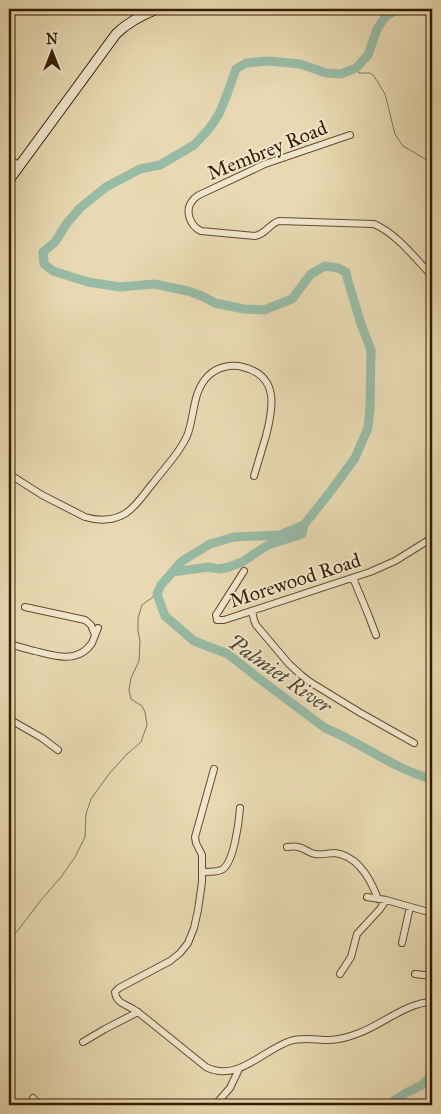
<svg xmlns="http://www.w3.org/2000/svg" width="441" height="1114" viewBox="0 0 441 1114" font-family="'IM FELL Great Primer',serif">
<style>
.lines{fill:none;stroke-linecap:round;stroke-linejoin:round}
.stream{stroke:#707c64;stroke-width:1}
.river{stroke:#98bba6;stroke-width:9}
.street-casing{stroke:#624c2c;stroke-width:8}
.secondary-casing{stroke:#351d00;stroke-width:11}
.street{stroke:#f0e6cd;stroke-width:6}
.secondary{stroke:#f0e6cd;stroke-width:9}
.labels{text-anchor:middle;stroke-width:4;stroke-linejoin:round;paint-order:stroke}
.street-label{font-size:20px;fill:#351d00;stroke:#f0e6cd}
.water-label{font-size:21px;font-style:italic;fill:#534c32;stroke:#f0e6cd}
</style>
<rect width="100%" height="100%" fill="#e8d9b2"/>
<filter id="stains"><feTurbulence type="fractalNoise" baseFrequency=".004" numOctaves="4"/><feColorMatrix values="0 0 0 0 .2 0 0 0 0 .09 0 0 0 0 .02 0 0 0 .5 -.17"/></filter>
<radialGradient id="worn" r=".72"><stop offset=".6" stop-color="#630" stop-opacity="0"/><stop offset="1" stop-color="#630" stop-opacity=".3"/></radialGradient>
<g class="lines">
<path class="stream" d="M 356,68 L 359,73 L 370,73 L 374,76 L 385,94 L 395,134 L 403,146 L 432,163
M 9,942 L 41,900 L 61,877 L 75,857 L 85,837 L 86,814 L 91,799 L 109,774 L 127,754 L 141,742 L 147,725 L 145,712 L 142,706 L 131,699 L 129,690 L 131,678 L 139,661 L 140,641 L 138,631 L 138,618 L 142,605 L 157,594"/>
<path class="river" d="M 398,9 L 385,17 L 377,29 L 368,55 L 356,68 L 341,74 L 326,73 L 300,64 L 269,61 L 246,63 L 236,69 L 226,97 L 219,114 L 209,129 L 194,145 L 160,165 L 140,169 L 106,187 L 80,208 L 67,223 L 55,242 L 43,252 L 44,264 L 53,271 L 88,282 L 120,287 L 154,284 L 188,291 L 204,297 L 215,303 L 244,309 L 264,310 L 292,299 L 311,274 L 325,266 L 338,268 L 346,272 L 348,281 L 361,324 L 371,350 L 370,408 L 368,428 L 355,458 L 330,492 L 304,525 L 280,535 L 234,537 L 210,544 L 182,561 L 161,585 L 157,594 L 165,616 L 194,641 L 228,654 L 257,677 L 325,728 C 362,743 393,769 432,779
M 172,572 L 209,567 L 219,569 L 229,567 L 242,562 L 268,545 L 302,534 L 304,525
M 387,1105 L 406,1093 L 422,1085 L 432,1075"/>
<g class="street-casing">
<path id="street" d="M 350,135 L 265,164 L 199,195 C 198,196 194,198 193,200 C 184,210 190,226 201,231 L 255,236 C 266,234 269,224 279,221 L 374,224 C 397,234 415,258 432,276
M 9,158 L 19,166
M 9,474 L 42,495 L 85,517 C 98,521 114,521 126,513 C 137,506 145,492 154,482 C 165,467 179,454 187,436 C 195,416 192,392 208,376 C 217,367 231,364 243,367 C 280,376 273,409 266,436 C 262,449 258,463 254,476
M 244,571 L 218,612 L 216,615 L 217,620 L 224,620 L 370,572 L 395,561 L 432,538
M 353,578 L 368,614 L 376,635
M 25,607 L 85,620 L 91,625 L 95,635
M 252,611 L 254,620 L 256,625 L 289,664 L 301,675 L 310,682 L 359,712 L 414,743
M 9,644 C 17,646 26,649 35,651 C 54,656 78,664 92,643 C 94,638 96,633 98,628
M 9,719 L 42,738 L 58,750
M 214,769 L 195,837 L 196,843 L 202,855 L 202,882 L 198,910 L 194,928 L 188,943 L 180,953 L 170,961 L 119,988 L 115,992 C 116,1003 125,1004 133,1009 C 137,1011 140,1014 144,1017 L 206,1067 C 237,1083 263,1050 290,1041 C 302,1037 317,1040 329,1040 C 339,1040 349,1037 359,1033 C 381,1025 408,1002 432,1002
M 287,847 C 290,847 294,846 298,847 C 305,848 308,853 315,854 C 322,855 328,853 335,853 C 358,856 371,880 378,899
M 203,872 C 209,871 217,873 223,869 C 234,861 239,822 240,808
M 367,897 L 386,900 L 432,913
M 402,943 L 410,907
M 340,974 L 351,957 L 357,934 L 380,909 L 386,900
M 415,974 L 432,976
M 83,1042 L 105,1029 L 138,1012
M 33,1098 L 39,1105
M 215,1105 L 230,1088 L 239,1069"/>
</g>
<g class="secondary-casing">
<path id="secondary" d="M 9,180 L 116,34 C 128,22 142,15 157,9"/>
</g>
<use href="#street" class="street"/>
<use href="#secondary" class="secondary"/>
</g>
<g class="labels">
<g class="street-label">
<text transform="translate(267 150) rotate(-22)" y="7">Membrey Road</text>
<text transform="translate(295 580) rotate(-18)" y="7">Morewood Road</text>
</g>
<g class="water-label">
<text transform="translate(280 674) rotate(35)" y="7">Palmiet River</text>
</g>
</g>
<rect width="441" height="1114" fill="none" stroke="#e8d9b2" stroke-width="30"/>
<rect x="10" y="10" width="421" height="1094" fill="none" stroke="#351d00" stroke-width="2.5"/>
<rect x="15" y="15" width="411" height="1084" fill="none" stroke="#351d00"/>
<g transform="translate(52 52)" stroke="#f0e6cd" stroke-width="4" paint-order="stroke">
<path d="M0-4L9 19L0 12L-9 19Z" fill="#351d00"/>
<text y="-8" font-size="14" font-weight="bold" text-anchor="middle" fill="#351d00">N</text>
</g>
<rect width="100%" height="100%" filter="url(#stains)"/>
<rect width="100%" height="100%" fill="url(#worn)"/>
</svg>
